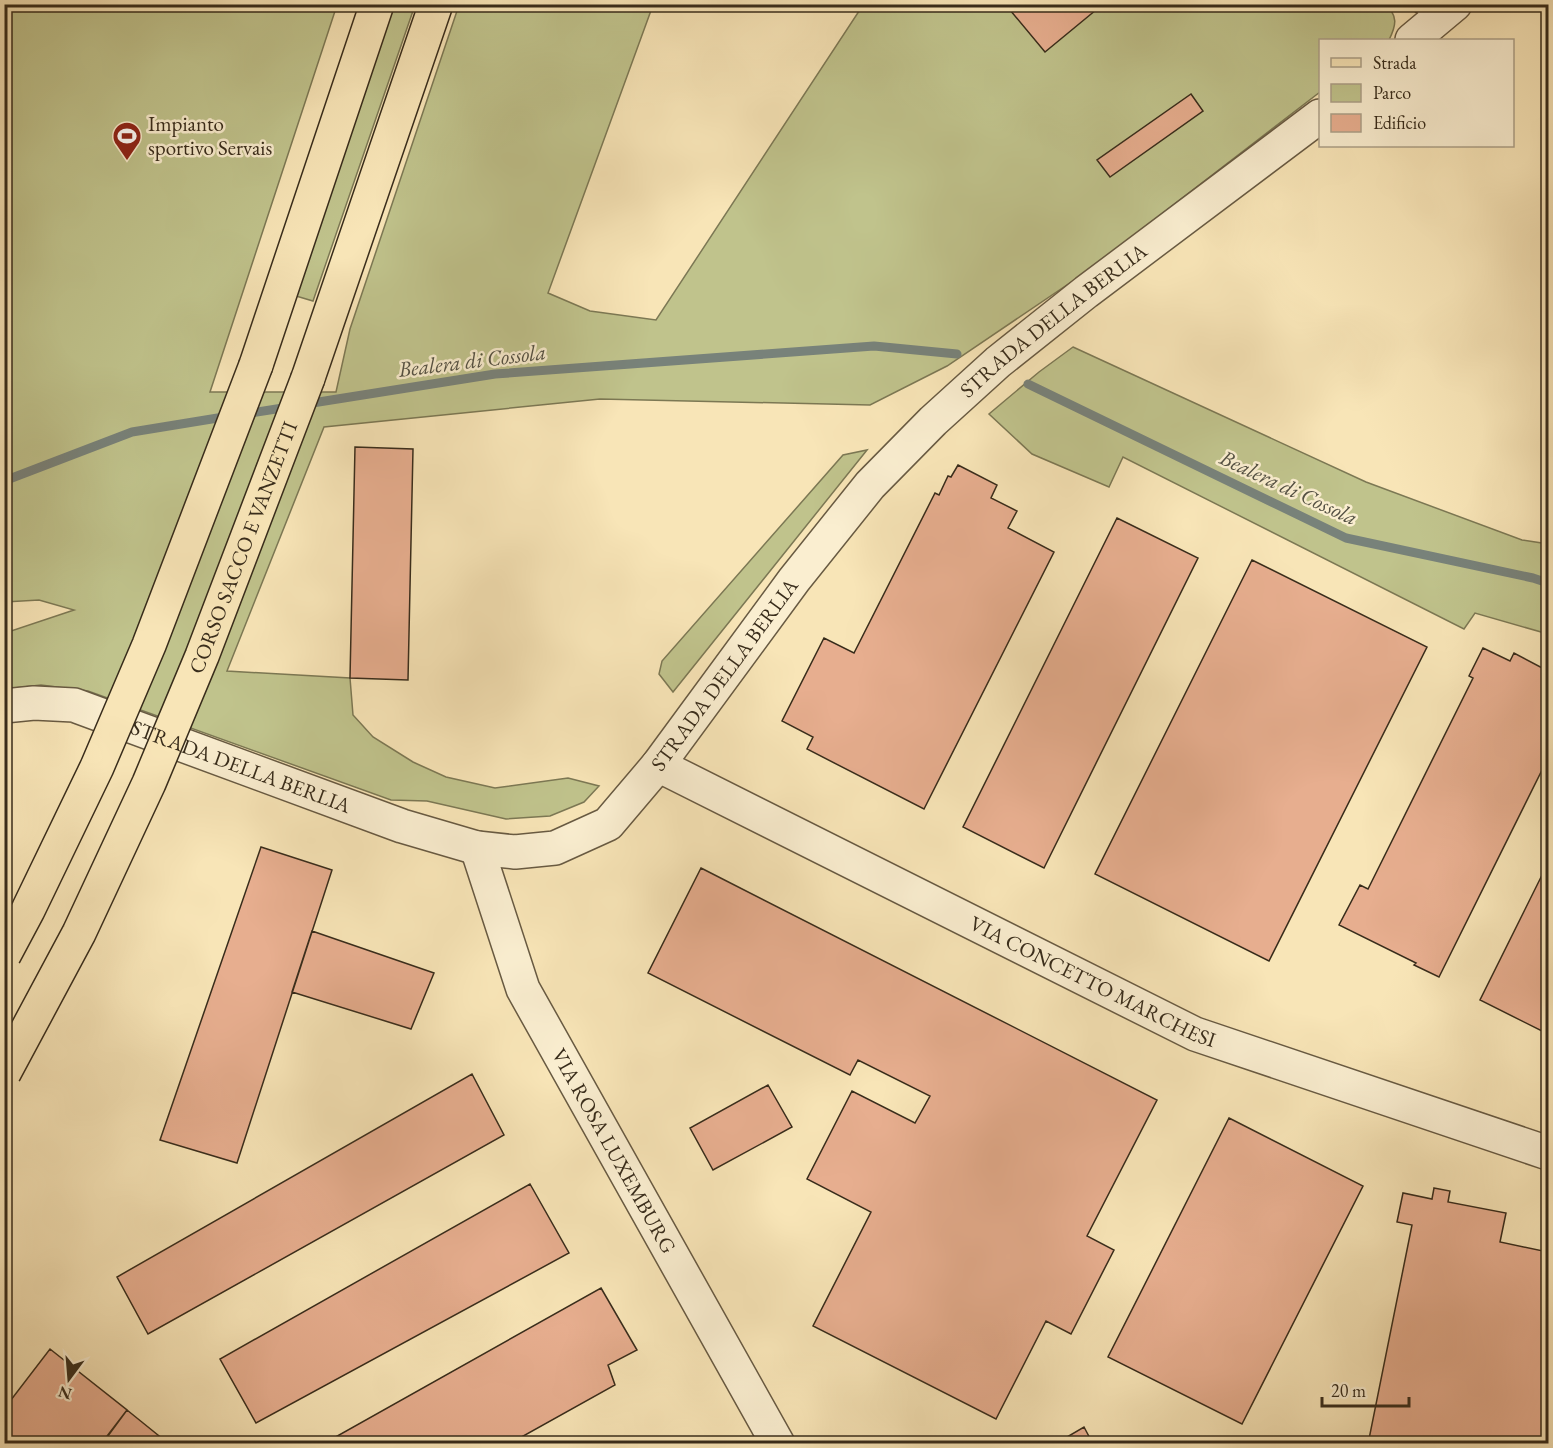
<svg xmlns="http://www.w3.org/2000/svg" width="1553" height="1448" viewBox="0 0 1553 1448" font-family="'EB Garamond',serif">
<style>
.green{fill:#c0c38c;stroke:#7c7854;stroke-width:1.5}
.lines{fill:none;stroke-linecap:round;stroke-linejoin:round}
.stream{stroke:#78827a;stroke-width:9}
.building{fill:#e7ae8f;stroke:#382c1b;stroke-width:1.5}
.service-casing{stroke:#685a42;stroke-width:20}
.minor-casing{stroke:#685a42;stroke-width:36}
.primary-casing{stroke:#382c1b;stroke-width:36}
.service{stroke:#faeed0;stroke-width:16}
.minor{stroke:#faeed0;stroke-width:33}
.primary{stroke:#f8e5b7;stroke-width:33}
.primary-bridge-casing{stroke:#382c1b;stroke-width:36;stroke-linecap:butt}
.primary-bridge{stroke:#f8e5b7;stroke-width:33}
.labels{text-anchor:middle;stroke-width:5;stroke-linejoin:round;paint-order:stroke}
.poi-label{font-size:21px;fill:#382c1b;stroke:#faeed0;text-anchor:start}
.street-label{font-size:21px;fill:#382c1b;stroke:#faeed0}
.water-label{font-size:22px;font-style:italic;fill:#535043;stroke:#faeed0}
</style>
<rect width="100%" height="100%" fill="#f8e5b7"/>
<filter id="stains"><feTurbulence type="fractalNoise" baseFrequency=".00333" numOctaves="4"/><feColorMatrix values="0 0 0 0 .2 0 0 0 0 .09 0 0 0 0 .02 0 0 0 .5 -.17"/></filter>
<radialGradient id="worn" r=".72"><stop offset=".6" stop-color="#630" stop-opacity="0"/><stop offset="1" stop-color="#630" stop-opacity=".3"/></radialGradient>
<path class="green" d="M 1384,4 C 1399,15 1396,26 1389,40 L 1320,40 L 1320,92 L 1089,270 L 947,366 L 870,405 L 600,399 L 324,427 L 227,671 L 350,678 L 353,715 L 373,737 L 413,762 L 446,777 L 495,788 L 568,778 L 599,786 L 584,802 L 550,816 L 506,819 L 427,801 L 391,800 L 88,691 L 41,685 L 5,689 L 5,633 L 74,610 L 39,600 L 5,602 L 4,5 L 337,5 L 210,392 L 336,392 L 350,329 L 459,5 L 653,5 L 548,293 L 590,311 L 656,320 L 863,5 Z
M 394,5 L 415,5 L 313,301 L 296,296 Z
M 1073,347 L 1366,482 L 1522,540 L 1548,544 L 1548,634 L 1475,613 L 1464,629 L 1123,457 L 1109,487 L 1032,454 L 989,414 L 1039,372 Z
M 867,450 L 673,692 L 659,674 L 662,661 L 843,455 Z"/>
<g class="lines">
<path class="stream" d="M 1028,384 L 1346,538 L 1533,578 L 1548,583
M 306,404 L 495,374 L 874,346 L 957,354
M 244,414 L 289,407
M 4,481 L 132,432 L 230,416"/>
</g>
<path class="building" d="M 1005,4 L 1101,4 L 1102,5 L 1045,52 Z
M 1191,94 L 1203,111 L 1110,177 L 1097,160 Z
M 355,447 L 413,449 L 408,680 L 350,678 Z
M 958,465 L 997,485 L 991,498 L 1017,511 L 1008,528 L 1054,552 L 924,809 L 807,749 L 813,737 L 782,721 L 824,638 L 854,653 L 935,493 L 939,495 L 948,476 L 951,477 Z
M 1117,518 L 1198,558 L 1044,868 L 963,827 Z
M 1252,560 L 1427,647 L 1269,961 L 1095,874 Z
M 1483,648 L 1510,661 L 1514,653 L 1548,671 L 1548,700 L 1543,711 L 1548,714 L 1548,758 L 1439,977 L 1414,965 L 1416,963 L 1339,925 L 1360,885 L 1368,889 L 1473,678 L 1469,676 Z
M 261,847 L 332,870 L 237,1163 L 160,1140 Z
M 1548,863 L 1548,1034 L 1480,1000 Z
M 701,868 L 1157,1100 L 1087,1236 L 1114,1250 L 1071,1334 L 1046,1321 L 996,1419 L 813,1326 L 871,1212 L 807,1179 L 852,1091 L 915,1123 L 930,1096 L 858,1060 L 850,1075 L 648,973 Z
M 312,931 L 434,973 L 411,1029 L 292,992 Z
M 472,1074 L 504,1135 L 148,1334 L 117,1277 Z
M 768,1085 L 792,1127 L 713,1170 L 690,1128 Z
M 1229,1118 L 1363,1186 L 1242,1424 L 1108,1357 Z
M 530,1184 L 569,1253 L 256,1423 L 220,1359 Z
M 1434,1188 L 1450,1191 L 1448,1202 L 1506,1213 L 1500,1242 L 1548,1252 L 1548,1444 L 1368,1444 L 1412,1225 L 1397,1222 L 1403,1193 L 1432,1199 Z
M 601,1288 L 637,1350 L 608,1365 L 615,1385 L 509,1444 L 323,1444 Z
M 50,1349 L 127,1410 L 101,1444 L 4,1444 L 4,1409 Z
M 127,1410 L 169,1444 L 102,1444 Z
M 1084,1427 L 1093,1444 L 1055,1444 Z"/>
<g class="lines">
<g class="service-casing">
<path id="service" d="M 1420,4 L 1439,18"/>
</g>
<g class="minor-casing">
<g id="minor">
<path d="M 1412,40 L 1455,4"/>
<path id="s1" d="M 4,706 L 34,703 L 74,705 L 402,826 L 477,848 L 515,852 L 555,848 L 608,824 L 658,765 L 794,580 L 870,485 L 933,421 L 998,362 L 1086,292 L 1320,116"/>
<path id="s2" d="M 658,765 L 1195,1034 L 1548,1153"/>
<path id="s3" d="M 477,848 L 523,989 L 778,1444"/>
</g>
</g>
<g class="primary-casing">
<path id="primary" d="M 256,365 L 377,4
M 308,378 L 436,4"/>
</g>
<use href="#service" class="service"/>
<use href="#minor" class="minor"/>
<use href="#primary" class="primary"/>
<g class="primary-bridge-casing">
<g id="primary-bridge">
<path d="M 4,955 L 28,910 L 97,767 L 149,645 L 256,365"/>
<path id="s4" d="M 4,1073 L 79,933 L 149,783 L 202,656 L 308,378"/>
</g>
</g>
<use href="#primary-bridge" class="primary-bridge"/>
</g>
<defs>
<g id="stadium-pin" transform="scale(1.5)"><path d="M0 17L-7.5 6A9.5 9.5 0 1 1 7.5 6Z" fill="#8f2418" stroke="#faeed0"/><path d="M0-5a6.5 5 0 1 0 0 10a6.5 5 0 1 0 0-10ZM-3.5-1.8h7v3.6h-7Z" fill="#fff"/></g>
</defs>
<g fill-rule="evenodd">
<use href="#stadium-pin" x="127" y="136"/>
</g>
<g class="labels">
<g class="poi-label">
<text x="148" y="131">Impianto<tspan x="148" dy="24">sportivo Servais</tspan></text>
</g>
<g class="street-label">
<text dy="7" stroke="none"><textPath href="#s1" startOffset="1310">STRADA DELLA BERLIA</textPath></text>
<text dy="7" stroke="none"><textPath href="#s4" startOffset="578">CORSO SACCO E VANZETTI</textPath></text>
<text dy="7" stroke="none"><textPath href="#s1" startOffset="824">STRADA DELLA BERLIA</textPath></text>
<text dy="7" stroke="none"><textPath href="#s1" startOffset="248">STRADA DELLA BERLIA</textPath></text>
<text dy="7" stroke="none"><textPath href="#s2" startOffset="486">VIA CONCETTO MARCHESI</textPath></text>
<text dy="7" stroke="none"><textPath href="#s3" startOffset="334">VIA ROSA LUXEMBURG</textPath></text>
</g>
<g class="water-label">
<text transform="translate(472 360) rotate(-7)" y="8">Bealera di Cossola</text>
<text transform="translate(1289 487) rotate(25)" y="8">Bealera di Cossola</text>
</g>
</g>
<rect width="1553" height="1448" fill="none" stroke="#f8e5b7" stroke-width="24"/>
<rect x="6" y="6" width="1541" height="1436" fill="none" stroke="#382c1b" stroke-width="3"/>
<rect x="12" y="12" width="1529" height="1424" fill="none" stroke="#382c1b" stroke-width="1.5"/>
<rect x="1319" y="39" width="195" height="108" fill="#faeed0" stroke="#aca088" stroke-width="1.5"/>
<rect x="1331" y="58" width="30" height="9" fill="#f8e5b7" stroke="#aca088" stroke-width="1.5"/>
<text x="1373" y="69" font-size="18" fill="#382c1b">Strada</text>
<rect x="1331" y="84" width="30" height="18" fill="#c0c38c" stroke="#aca088" stroke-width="1.5"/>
<text x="1373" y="99" font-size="18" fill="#382c1b">Parco</text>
<rect x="1331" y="114" width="30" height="18" fill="#e7ae8f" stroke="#aca088" stroke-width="1.5"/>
<text x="1373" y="129" font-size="18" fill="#382c1b">Edificio</text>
<g transform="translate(69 1379) rotate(196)" stroke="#faeed0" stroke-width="4.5" paint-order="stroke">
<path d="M0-4.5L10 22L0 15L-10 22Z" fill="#382c1b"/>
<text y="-9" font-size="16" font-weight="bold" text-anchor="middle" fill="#382c1b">N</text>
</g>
<path d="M1322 1397v9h87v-9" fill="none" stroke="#382c1b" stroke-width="3"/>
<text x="1331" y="1397" font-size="18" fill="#382c1b" stroke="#faeed0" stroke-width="4.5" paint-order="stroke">20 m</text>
<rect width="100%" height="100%" filter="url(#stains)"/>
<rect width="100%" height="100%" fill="url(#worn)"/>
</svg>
